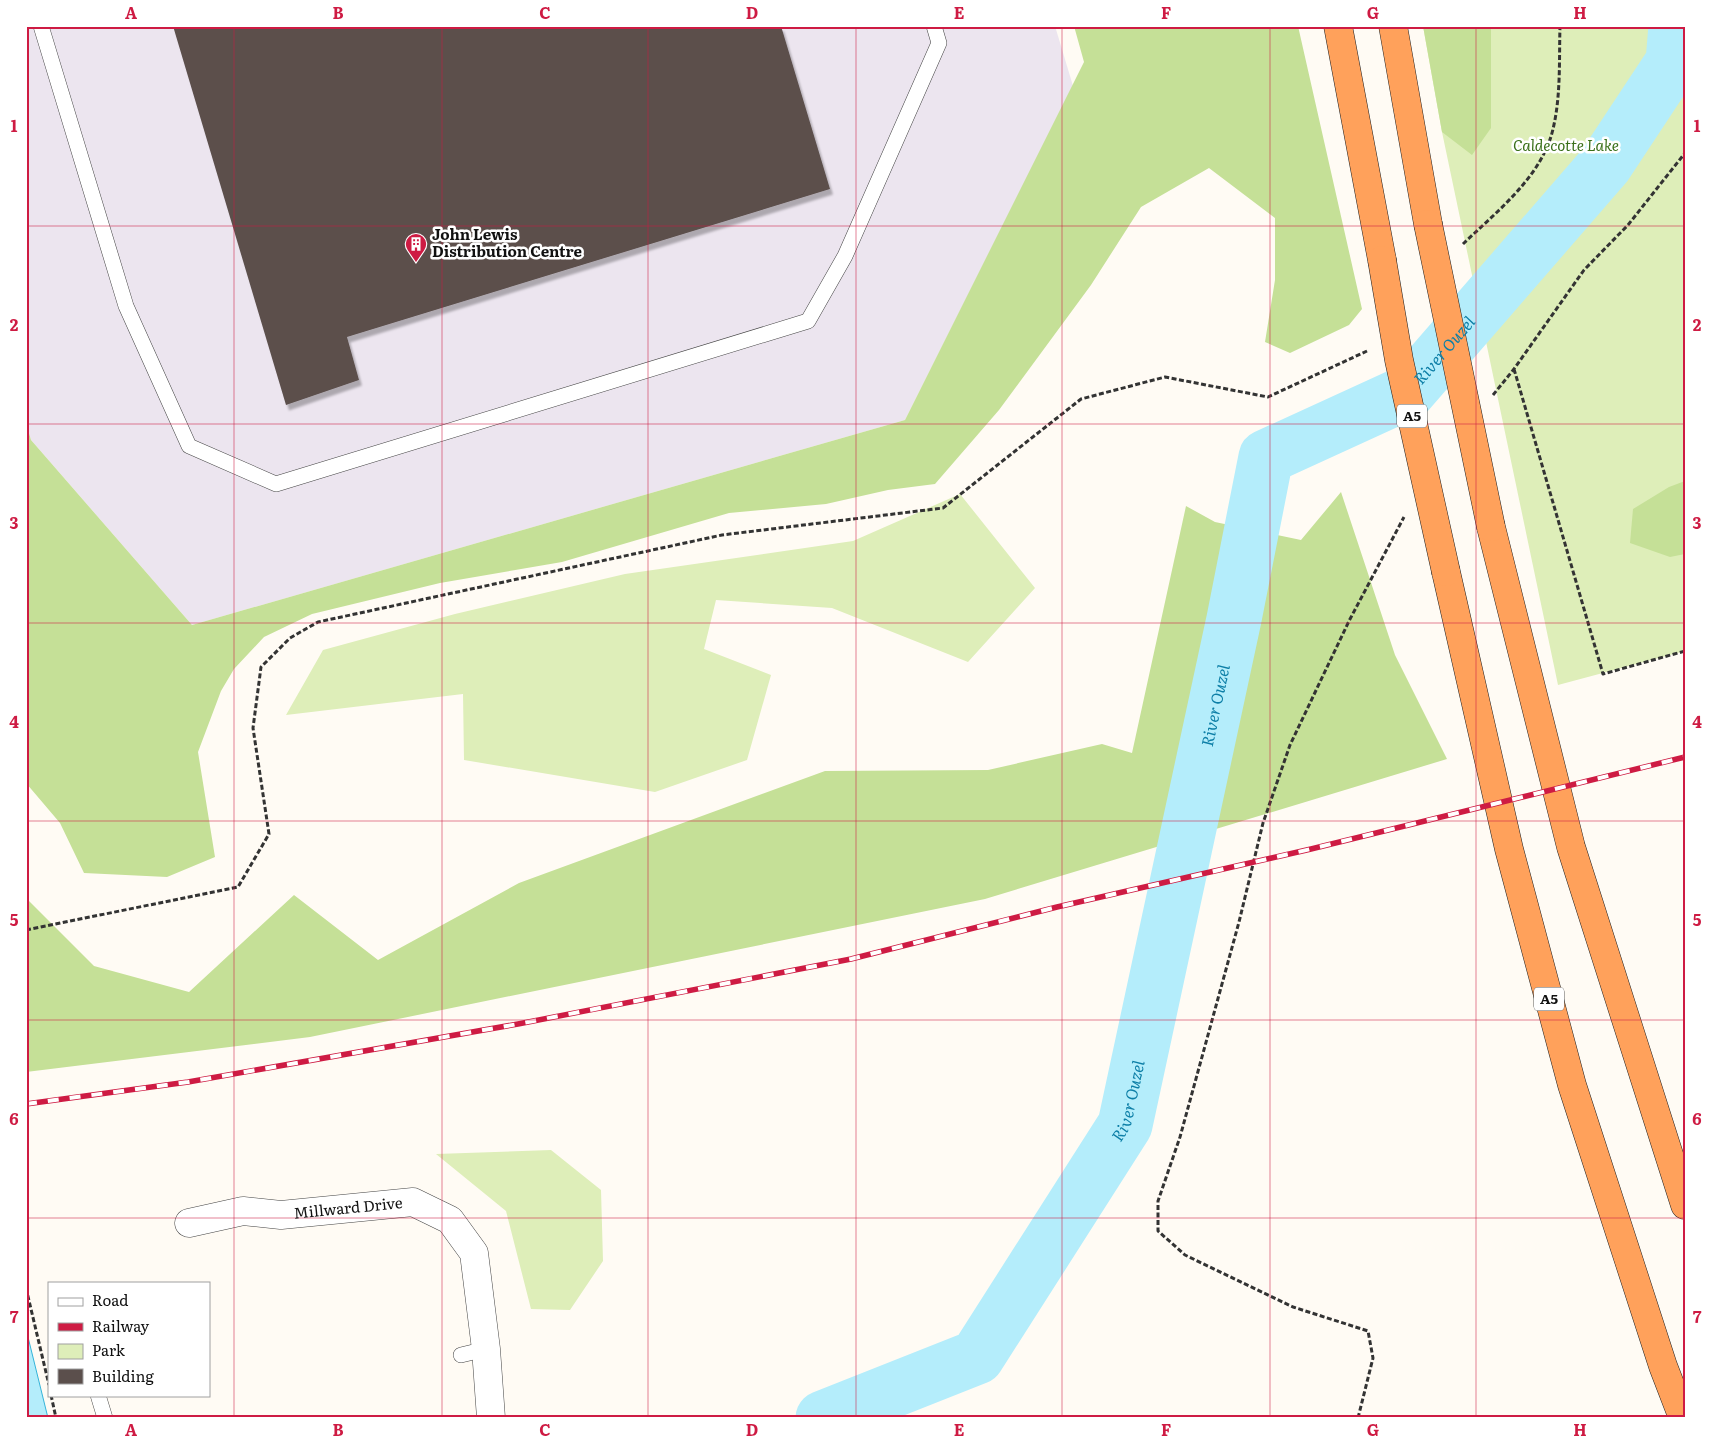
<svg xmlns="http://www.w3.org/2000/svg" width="1711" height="1444" viewBox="0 0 1711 1444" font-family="Literata,serif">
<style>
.industrial{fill:#ece5ef}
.green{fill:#deeeb9}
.forest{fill:#c5e097}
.water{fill:#b4edfb;stroke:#35b4d9}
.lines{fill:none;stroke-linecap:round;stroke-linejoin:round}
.river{stroke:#b4edfb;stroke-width:55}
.building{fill:#5b4f4c;filter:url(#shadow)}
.service-casing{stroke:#444;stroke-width:16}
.minor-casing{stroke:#444;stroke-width:29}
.trunk-casing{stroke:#222;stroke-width:29}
.path{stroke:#333;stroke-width:3;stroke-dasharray:5 2.5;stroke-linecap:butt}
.service{stroke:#fff;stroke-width:15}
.minor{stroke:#fff;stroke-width:28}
.trunk{stroke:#ffa15b;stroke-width:28}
.rail-casing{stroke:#ce1b43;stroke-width:5.5}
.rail{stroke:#fff;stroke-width:4;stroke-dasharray:11;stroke-linecap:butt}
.trunk-bridge-casing{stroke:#222;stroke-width:29;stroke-linecap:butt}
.trunk-bridge{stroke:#ffa15b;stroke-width:28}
.grid{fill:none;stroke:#ce1b43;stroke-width:1;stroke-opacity:0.55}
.labels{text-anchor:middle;stroke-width:5;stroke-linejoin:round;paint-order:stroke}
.shield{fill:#fff;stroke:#585858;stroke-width:1}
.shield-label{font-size:14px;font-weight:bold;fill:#111}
.park-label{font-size:15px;font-style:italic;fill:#3a701a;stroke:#fff}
.poi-label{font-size:15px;font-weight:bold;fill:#111;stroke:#fff;text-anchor:start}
.street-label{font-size:15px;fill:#111;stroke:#fff}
.water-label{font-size:16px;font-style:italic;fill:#0d7fa7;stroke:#fff}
.neatline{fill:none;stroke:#ce1b43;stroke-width:2}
.grid-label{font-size:16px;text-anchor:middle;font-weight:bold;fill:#ce1b43}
</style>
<defs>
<filter id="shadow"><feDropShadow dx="3" dy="5.5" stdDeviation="1" flood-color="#0004"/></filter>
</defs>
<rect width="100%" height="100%" fill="#fffbf4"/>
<path class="industrial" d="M 26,26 L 1055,26 L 1073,86 L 905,420 L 192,625 L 31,440 L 26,423 Z"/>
<path class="green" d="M 1423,26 L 1685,26 L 1685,651 L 1558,685 L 1442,132 Z
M 960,494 L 1035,588 L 968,662 L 832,608 L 716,600 L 704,649 L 771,675 L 747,760 L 655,792 L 464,760 L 463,694 L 286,715 L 323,650 L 455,614 L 625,574 L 853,541 Z
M 551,1150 L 601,1190 L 603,1261 L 570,1310 L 531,1309 L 506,1211 L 436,1154 Z"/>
<path class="forest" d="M 1074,26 L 1298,26 L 1362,309 L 1349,325 L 1290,353 L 1265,342 L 1275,280 L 1275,218 L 1209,168 L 1141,207 L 1091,285 L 999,410 L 935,484 L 888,490 L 826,504 L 729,513 L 562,562 L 440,583 L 312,614 L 264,637 L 234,669 L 221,691 L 198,752 L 215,857 L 167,877 L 84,873 L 60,823 L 26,783 L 26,423 L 31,440 L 192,625 L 905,420 L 1084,62 Z
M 1423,26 L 1491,26 L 1491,128 L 1472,155 L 1442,132 Z
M 1685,481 L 1685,554 L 1670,557 L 1630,543 L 1633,509 L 1669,487 Z
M 1341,492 L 1395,655 L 1447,759 L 985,899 L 310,1037 L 26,1072 L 26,898 L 94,966 L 189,992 L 294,895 L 378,960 L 519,883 L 825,771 L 988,770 L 1102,744 L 1132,753 L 1186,506 L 1215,522 L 1301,540 Z"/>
<path class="water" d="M 26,1329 L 48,1418 L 26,1418 Z"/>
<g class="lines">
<path class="river" id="s1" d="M 823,1418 L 977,1357 L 1125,1125 L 1234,619 L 1266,457 L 1408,392 L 1605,165 L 1673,62 L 1676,26"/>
</g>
<path class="building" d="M 173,26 L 781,26 L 830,189 L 347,337 L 359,380 L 286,405 Z"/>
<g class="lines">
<g class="service-casing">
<path id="service" d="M 41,26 L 126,306 L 189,446 L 276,484 L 808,321 L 845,256 L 939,43 L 934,26
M 461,1355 L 486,1349
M 98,1395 L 105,1418"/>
</g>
<g class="minor-casing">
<g id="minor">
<path id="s2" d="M 189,1223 L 243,1211 L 281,1215 L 413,1202 L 450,1220 L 474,1253 L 486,1349 L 491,1418"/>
</g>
</g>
<g class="trunk-casing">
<path id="trunk" d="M 1338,26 L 1382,260
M 1393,26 L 1428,224
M 1491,527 L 1571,847 L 1685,1205
M 1446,572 L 1509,849 L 1572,1085 L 1663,1366 L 1683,1418"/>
</g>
<path class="path" d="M 1463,244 C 1496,212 1542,177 1553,129 C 1561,96 1559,60 1560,26
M 1514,369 L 1603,674 L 1685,651
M 1493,395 L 1514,369 L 1584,270 L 1628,225 L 1685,153
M 26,930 L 238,887 L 269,834 L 253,728 L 261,667 L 290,638 L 318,622 L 722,535 L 943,508 L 1081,399 L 1165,377 L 1268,397 L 1367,351
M 26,1288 L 49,1385
M 51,1395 L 56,1418
M 1358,1418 L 1373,1358 L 1368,1331 L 1293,1307 L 1185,1255 L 1158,1231 L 1158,1201 L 1180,1137 L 1239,922 L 1263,823 L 1290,745 L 1349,621 L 1404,517"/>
<use href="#service" class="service"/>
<use href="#minor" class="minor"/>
<use href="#trunk" class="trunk"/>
<g class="rail-casing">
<path id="rail" d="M 26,1104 L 188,1082 L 518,1024 L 851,959 L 1057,907 L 1311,849 L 1685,757"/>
</g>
<use href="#rail" class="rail"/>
<g class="trunk-bridge-casing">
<path id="trunk-bridge" d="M 1428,224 L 1491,527
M 1382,260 L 1399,360 L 1446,572"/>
</g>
<use href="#trunk-bridge" class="trunk-bridge"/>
</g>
<path class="grid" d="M 234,26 L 234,1418M 442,26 L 442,1418M 648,26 L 648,1418M 856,26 L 856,1418M 1062,26 L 1062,1418M 1270,26 L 1270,1418M 1476,26 L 1476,1418M 26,226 L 1685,226M 26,424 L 1685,424M 26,623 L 1685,623M 26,821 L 1685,821M 26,1020 L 1685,1020M 26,1218 L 1685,1218"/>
<defs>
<g id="building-pin" transform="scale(1.125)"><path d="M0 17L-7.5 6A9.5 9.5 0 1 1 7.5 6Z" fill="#ce1b43" stroke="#fff"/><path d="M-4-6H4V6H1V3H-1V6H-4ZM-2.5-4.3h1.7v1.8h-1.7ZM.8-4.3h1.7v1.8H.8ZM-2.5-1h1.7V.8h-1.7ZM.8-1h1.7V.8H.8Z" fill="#fff"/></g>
</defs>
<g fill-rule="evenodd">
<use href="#building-pin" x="416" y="244"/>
</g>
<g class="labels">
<g class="shield">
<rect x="1397" y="404.5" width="30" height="23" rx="4"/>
<rect x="1534" y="987.5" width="30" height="23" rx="4"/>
</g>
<g class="shield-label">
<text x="1412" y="421">A5</text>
<text x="1549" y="1004">A5</text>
</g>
<g class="park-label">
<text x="1566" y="151">Caldecotte Lake</text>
</g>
<g class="poi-label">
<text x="432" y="240">John Lewis<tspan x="432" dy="17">Distribution Centre</tspan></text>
</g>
<g class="street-label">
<text dy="5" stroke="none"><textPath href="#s2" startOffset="161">Millward Drive</textPath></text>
</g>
<g class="water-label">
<text dy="6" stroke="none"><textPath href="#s1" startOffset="1335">River Ouzel</textPath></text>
<text dy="6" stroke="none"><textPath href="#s1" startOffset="870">River Ouzel</textPath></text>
<text dy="6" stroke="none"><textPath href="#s1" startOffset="465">River Ouzel</textPath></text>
</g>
</g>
<rect width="1711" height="1444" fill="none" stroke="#ffffff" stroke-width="55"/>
<rect x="48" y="1282" width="162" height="115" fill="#ffffff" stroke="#a0a0a0"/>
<rect x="58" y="1298" width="25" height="8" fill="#ffffff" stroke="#a0a0a0"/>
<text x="92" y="1306" font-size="15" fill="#111111">Road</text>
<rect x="58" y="1323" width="25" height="8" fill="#ce1b43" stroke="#a0a0a0"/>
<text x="92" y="1332" font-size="15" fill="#111111">Railway</text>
<rect x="58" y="1344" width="25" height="15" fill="#deeeb9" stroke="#a0a0a0"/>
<text x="92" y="1356" font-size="15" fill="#111111">Park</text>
<rect x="58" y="1369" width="25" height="15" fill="#5b4f4c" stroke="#a0a0a0"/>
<text x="92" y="1382" font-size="15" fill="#111111">Building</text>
<rect x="28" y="28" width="1656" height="1388" class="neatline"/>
<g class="grid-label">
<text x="131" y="19">A</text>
<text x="338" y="19">B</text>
<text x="545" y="19">C</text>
<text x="752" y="19">D</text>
<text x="959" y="19">E</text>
<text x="1166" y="19">F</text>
<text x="1373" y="19">G</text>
<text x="1580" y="19">H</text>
<text x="14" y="132">1</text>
<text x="1697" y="132">1</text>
<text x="14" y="331">2</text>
<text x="1697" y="331">2</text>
<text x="14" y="529">3</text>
<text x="1697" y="529">3</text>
<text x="14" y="728">4</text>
<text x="1697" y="728">4</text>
<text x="14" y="926">5</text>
<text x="1697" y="926">5</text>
<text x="14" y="1125">6</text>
<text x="1697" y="1125">6</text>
<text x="14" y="1323">7</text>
<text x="1697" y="1323">7</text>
<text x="131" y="1436">A</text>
<text x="338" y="1436">B</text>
<text x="545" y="1436">C</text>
<text x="752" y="1436">D</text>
<text x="959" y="1436">E</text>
<text x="1166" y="1436">F</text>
<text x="1373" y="1436">G</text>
<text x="1580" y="1436">H</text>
</g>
</svg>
